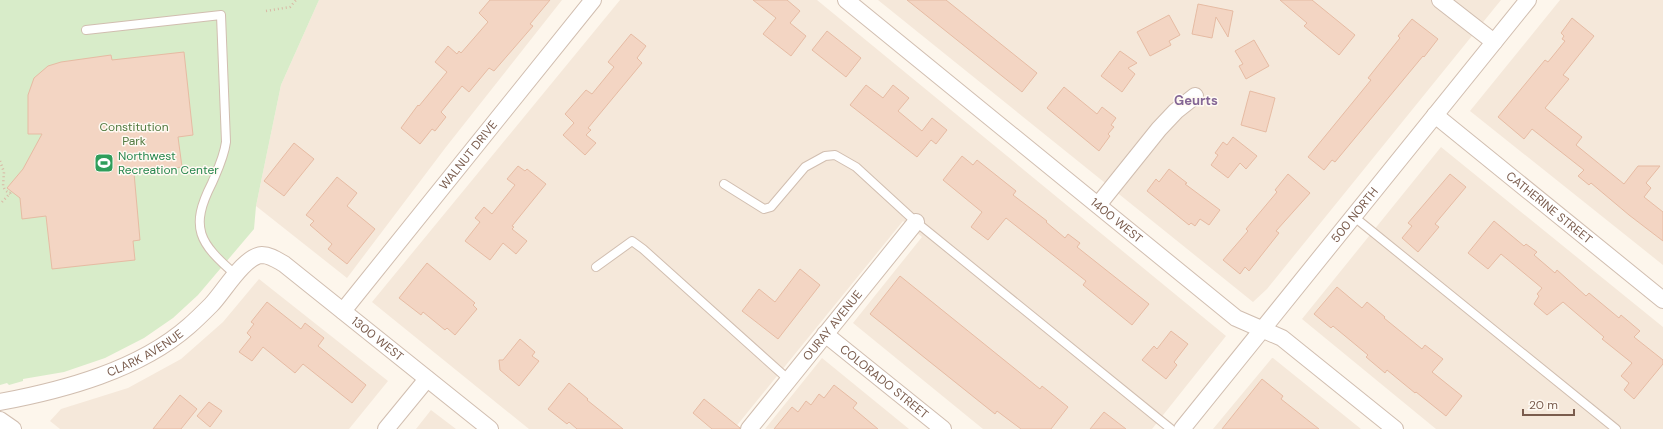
<svg xmlns="http://www.w3.org/2000/svg" width="1663" height="429" viewBox="0 0 1663 429" font-family="'DM Sans',sans-serif">
<style>
.residential{fill:#f5e8da}
.green{fill:#d8ecc9}
.building{fill:#f3d5c3;stroke:#e6bba3}
.lines{fill:none;stroke-linecap:round;stroke-linejoin:round}
.service-casing{stroke:#d1beb0;stroke-width:10}
.minor-casing{stroke:#d1beb0;stroke-width:18}
.path{stroke:#d9b8a5;stroke-width:2.5;stroke-dasharray:1 3;stroke-linecap:butt}
.service{stroke:#fff;stroke-width:8}
.minor{stroke:#fff;stroke-width:16}
.labels{text-anchor:middle;stroke-width:3;stroke-linejoin:round;paint-order:stroke}
.park-label{font-size:12px;fill:#537a41;stroke:#fffaf3}
.leisure-label{font-size:12px;fill:#27864d;stroke:#fffaf3;text-anchor:start}
.street-label{font-size:12px;fill:#7a5c4d;stroke:#fffaf3}
.neighbourhood-label{font-size:13px;font-weight:bold;fill:#846695;stroke:#fffaf3}
</style>
<rect width="100%" height="100%" fill="#fdf6ec"/>
<path class="residential" d="M 319,0 L 562,0 L 446,147 L 347,278 L 256,206 L 281,85 Z
M 620,0 L 817,0 L 1226,336 L 1152,429 L 983,429 L 853,323 L 922,237 L 903,221 L 734,429 L 529,429 L 372,302 Z
M 878,0 L 1501,0 L 1267,289 L 1253,302 Z
M 1560,0 L 1663,0 L 1663,265 L 1470,111 Z
M 1441,147 L 1663,327 L 1663,429 L 1436,429 L 1302,319 Z
M 259,279 L 388,381 L 349,429 L 60,429 L 50,421 L 61,409 L 128,388 L 181,359 L 223,322 Z
M 822,358 L 909,429 L 765,429 Z
M 1272,358 L 1273,358 L 1361,429 L 1213,429 Z
M 431,410 L 456,429 L 416,429 Z"/>
<path class="green" d="M 0,0 L 319,0 L 281,85 L 256,206 L 254,229 L 198,295 L 173,318 L 144,338 L 105,358 L 64,372 L 23,379 L 23,381 L 9,385 L 7,383 L 0,385 Z"/>
<path class="building" d="M 490,0 L 550,0 L 530,24 L 533,26 L 494,71 L 489,68 L 469,92 L 462,86 L 441,112 L 446,117 L 435,131 L 432,129 L 420,144 L 401,128 L 418,105 L 419,106 L 447,72 L 435,62 L 448,46 L 457,54 L 459,51 L 461,53 L 488,22 L 479,13 Z
M 753,0 L 787,0 L 800,11 L 790,23 L 806,36 L 791,56 L 763,34 L 776,18 Z
M 907,0 L 946,0 L 1037,73 L 1022,92 Z
M 1280,0 L 1312,0 L 1355,35 L 1339,55 L 1304,26 L 1307,23 Z
M 1198,4 L 1233,11 L 1228,37 L 1216,17 L 1212,38 L 1192,34 Z
M 1169,15 L 1180,35 L 1169,41 L 1171,45 L 1150,56 L 1137,32 Z
M 1572,18 L 1594,36 L 1563,75 L 1569,79 L 1545,108 L 1582,137 L 1576,145 L 1624,184 L 1638,166 L 1660,166 L 1646,183 L 1651,188 L 1644,197 L 1663,212 L 1663,241 L 1629,215 L 1591,183 L 1589,185 L 1578,176 L 1584,170 L 1532,129 L 1524,139 L 1498,117 L 1545,60 L 1548,62 L 1565,41 L 1562,39 L 1564,36 L 1561,33 Z
M 1412,19 L 1438,39 L 1424,57 L 1423,56 L 1335,162 L 1332,160 L 1324,170 L 1308,157 L 1371,80 L 1368,78 L 1400,38 L 1398,36 Z
M 827,31 L 861,58 L 846,77 L 812,50 Z
M 631,34 L 646,46 L 637,58 L 642,63 L 588,128 L 591,130 L 586,135 L 596,143 L 585,155 L 563,135 L 574,123 L 565,114 L 586,90 L 592,94 L 614,67 L 608,62 Z
M 1254,40 L 1269,66 L 1246,79 L 1239,66 L 1243,64 L 1235,51 Z
M 1120,51 L 1137,63 L 1128,68 L 1135,74 L 1122,92 L 1101,76 Z
M 184,52 L 193,135 L 178,137 L 182,167 L 134,173 L 140,240 L 133,241 L 135,260 L 52,269 L 46,216 L 22,219 L 20,198 L 7,188 L 23,169 L 42,134 L 28,134 L 28,95 L 34,78 L 48,66 L 61,62 L 111,55 L 112,60 Z
M 866,85 L 883,98 L 893,85 L 909,98 L 898,111 L 922,131 L 932,118 L 947,130 L 936,144 L 931,140 L 917,157 L 850,105 Z
M 1064,87 L 1097,114 L 1102,107 L 1116,118 L 1111,125 L 1114,127 L 1108,134 L 1110,136 L 1099,151 L 1047,108 Z
M 1250,91 L 1275,98 L 1266,132 L 1241,125 Z
M 1233,137 L 1257,156 L 1246,169 L 1240,163 L 1228,178 L 1211,165 L 1218,155 L 1215,153 L 1223,142 L 1227,145 Z
M 294,143 L 314,159 L 284,196 L 264,181 Z
M 962,156 L 973,165 L 977,160 L 1016,191 L 1013,195 L 1047,221 L 1046,222 L 1065,238 L 1068,234 L 1080,243 L 1077,247 L 1149,304 L 1132,325 L 1083,285 L 1086,281 L 1006,218 L 988,240 L 971,227 L 982,212 L 943,180 Z
M 518,166 L 525,171 L 527,169 L 546,184 L 512,226 L 514,227 L 512,229 L 527,241 L 516,254 L 503,243 L 490,260 L 465,241 L 480,222 L 475,218 L 484,207 L 492,214 L 515,185 L 507,179 Z
M 1169,169 L 1187,183 L 1185,184 L 1220,210 L 1209,225 L 1200,219 L 1195,226 L 1191,223 L 1189,225 L 1147,191 L 1156,179 L 1159,182 Z
M 1288,174 L 1310,193 L 1276,231 L 1279,233 L 1249,271 L 1245,267 L 1240,274 L 1223,260 L 1248,231 L 1246,229 L 1277,192 L 1275,190 Z
M 1450,174 L 1466,187 L 1435,224 L 1439,227 L 1418,252 L 1402,238 L 1412,226 L 1408,223 Z
M 337,177 L 357,193 L 347,206 L 375,229 L 347,264 L 328,249 L 332,244 L 310,225 L 314,221 L 306,215 Z
M 1494,221 L 1524,246 L 1526,244 L 1537,252 L 1534,255 L 1555,273 L 1557,270 L 1586,296 L 1589,293 L 1619,318 L 1621,315 L 1640,331 L 1634,337 L 1663,360 L 1663,364 L 1634,399 L 1624,390 L 1629,383 L 1621,376 L 1632,363 L 1602,339 L 1604,337 L 1563,302 L 1547,315 L 1534,304 L 1539,296 L 1537,294 L 1542,288 L 1501,254 L 1488,269 L 1468,253 Z
M 427,263 L 475,303 L 473,305 L 477,309 L 455,335 L 447,328 L 445,330 L 423,312 L 421,315 L 399,298 Z
M 800,269 L 820,285 L 778,339 L 742,311 L 759,289 L 775,302 Z
M 900,276 L 1040,389 L 1042,386 L 1068,407 L 1051,429 L 1021,429 L 997,411 L 995,414 L 870,314 Z
M 1337,287 L 1362,308 L 1367,302 L 1385,317 L 1384,318 L 1422,349 L 1425,345 L 1443,359 L 1432,372 L 1462,396 L 1446,416 L 1416,392 L 1415,393 L 1387,370 L 1385,373 L 1366,357 L 1368,355 L 1333,326 L 1331,328 L 1314,314 Z
M 267,302 L 301,329 L 305,323 L 324,338 L 318,346 L 366,385 L 352,403 L 303,364 L 295,373 L 263,347 L 252,361 L 239,352 L 251,337 L 247,333 L 254,324 L 251,322 Z
M 1171,331 L 1188,344 L 1174,362 L 1177,365 L 1166,379 L 1142,360 L 1154,346 L 1157,349 Z
M 520,339 L 535,352 L 532,356 L 539,361 L 519,386 L 500,370 L 499,360 L 503,360 Z
M 1262,379 L 1283,396 L 1281,399 L 1319,429 L 1222,429 Z
M 569,383 L 588,399 L 587,400 L 623,429 L 577,429 L 569,422 L 567,424 L 548,409 Z
M 834,385 L 857,403 L 853,408 L 878,429 L 774,429 L 792,407 L 798,412 L 806,401 L 811,405 L 819,394 L 824,398 Z
M 180,395 L 197,409 L 181,429 L 153,429 Z
M 704,399 L 740,428 L 740,429 L 712,429 L 693,413 Z
M 209,402 L 222,411 L 210,427 L 197,416 Z
M 1104,412 L 1126,429 L 1090,429 Z"/>
<g class="lines">
<g class="service-casing">
<path id="service" d="M 86,30 L 221,15 L 226,142 C 224,157 218,169 212,183 C 189,228 199,243 236,275
M 724,184 L 764,209 L 771,207 L 805,167 L 825,156 L 835,155 L 856,167 L 916,222 L 1171,429
M 1353,216 L 1616,429
M 596,267 L 632,241 L 643,249 L 789,380"/>
</g>
<g class="minor-casing">
<g id="minor">
<path id="s1" d="M 846,0 L 1236,318 L 1282,338 L 1395,429"/>
<path d="M 1440,0 L 1494,42"/>
<path id="s2" d="M 1435,115 L 1663,300"/>
<path d="M 1098,205 L 1159,129 L 1176,111 L 1195,96"/>
<path id="s3" d="M 343,311 L 593,0"/>
<path id="s4" d="M 825,334 L 943,429"/>
<path id="s5" d="M 0,402 C 64,390 139,370 189,326 C 197,319 204,312 211,305 C 223,293 244,256 262,255 C 270,255 277,260 284,264 L 490,429"/>
<path d="M 0,420 L 13,429"/>
<path d="M 386,429 L 427,379"/>
<path id="s6" d="M 749,429 L 916,222"/>
<path id="s7" d="M 1182,429 L 1528,0"/>
</g>
</g>
<path class="path" d="M 266,11 L 290,7 L 296,0
M 0,161 L 4,172 L 3,186 L 5,190 L 10,194
M 2,202 L 12,191"/>
<use href="#service" class="service"/>
<use href="#minor" class="minor"/>
</g>
<defs>
<g id="stadium-square" transform="scale(1)"><rect x="-9" y="-9" width="18" height="18" rx="4" fill="#2e9e5b" stroke="#fffaf3"/><path d="M0-5a6.5 5 0 1 0 0 10a6.5 5 0 1 0 0-10ZM-3.5-1.8h7v3.6h-7Z" fill="#fff"/></g>
</defs>
<g fill-rule="evenodd">
<use href="#stadium-square" x="104" y="163"/>
</g>
<g class="labels">
<g class="park-label">
<text x="134" y="131">Constitution<tspan x="134" dy="14">Park</tspan></text>
</g>
<g class="leisure-label">
<text x="118" y="160">Northwest<tspan x="118" dy="14">Recreation Center</tspan></text>
</g>
<g class="street-label">
<text dy="4" stroke="none"><textPath href="#s3" startOffset="200">WALNUT DRIVE</textPath></text>
<text dy="4" stroke="none"><textPath href="#s2" startOffset="147">CATHERINE STREET</textPath></text>
<text dy="4" stroke="none"><textPath href="#s7" startOffset="275">500 NORTH</textPath></text>
<text dy="4" stroke="none"><textPath href="#s1" startOffset="349">1400 WEST</textPath></text>
<text dy="4" stroke="none"><textPath href="#s6" startOffset="133">OURAY AVENUE</textPath></text>
<text dy="4" stroke="none"><textPath href="#s5" startOffset="453">1300 WEST</textPath></text>
<text dy="4" stroke="none"><textPath href="#s5" startOffset="154">CLARK AVENUE</textPath></text>
<text dy="4" stroke="none"><textPath href="#s4" startOffset="76">COLORADO STREET</textPath></text>
</g>
<g class="neighbourhood-label">
<text x="1196" y="105">Geurts</text>
</g>
</g>
<path d="M1523 409v6h51v-6" fill="none" stroke="#7a5c4d" stroke-width="2"/>
<text x="1529" y="409" font-size="12" fill="#7a5c4d" stroke="#fffaf3" stroke-width="3" paint-order="stroke">20 m</text>
</svg>
